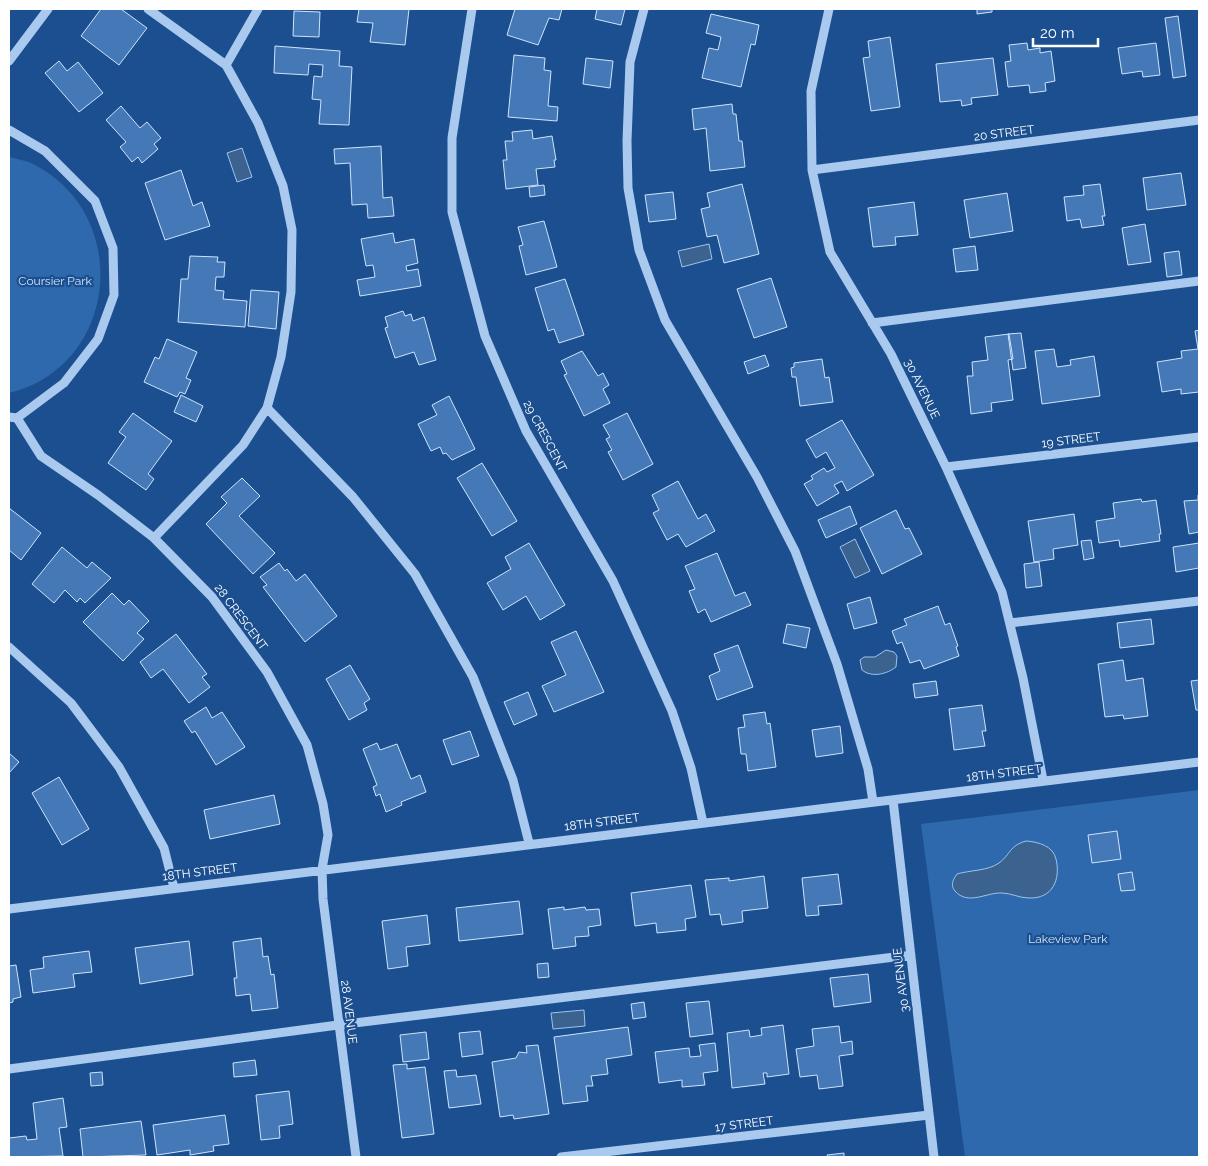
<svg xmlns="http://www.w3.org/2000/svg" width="1208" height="1166" viewBox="0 0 1208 1166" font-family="Raleway,sans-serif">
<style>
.green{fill:#2e69ad}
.water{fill:#3c6290;stroke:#9cc4f0}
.building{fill:#4478b7;stroke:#cfe3fa}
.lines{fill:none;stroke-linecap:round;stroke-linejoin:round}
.minor{stroke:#a9c9ee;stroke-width:9}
.labels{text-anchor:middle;stroke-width:4.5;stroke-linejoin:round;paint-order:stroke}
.street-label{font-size:12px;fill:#fff;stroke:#1b4f8f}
.park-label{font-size:12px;fill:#cfe3fa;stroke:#1b4f8f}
</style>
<rect width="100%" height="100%" fill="#1b4f8f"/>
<path class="green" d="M 9,157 C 16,159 24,160 31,163 C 133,212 120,366 9,393 Z
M 1199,790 L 1199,1157 L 965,1157 L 921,824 Z"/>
<path class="water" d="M 242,148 L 252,177 L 237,182 L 227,153 Z
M 709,244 L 712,259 L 682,267 L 678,251 Z
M 855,539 L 870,571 L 855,578 L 840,547 Z
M 886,650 L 894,652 L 897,656 L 896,667 C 887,674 872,678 862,670 L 860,660 L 864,657 L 875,657 Z
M 1026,841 C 1039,842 1053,846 1056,859 C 1061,880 1052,899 1029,898 C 1019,898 1011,893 1002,893 C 987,892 968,906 955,891 C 950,885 953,880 957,874 C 970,870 988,871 999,863 C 1011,854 1009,846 1026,841 Z
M 584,1010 L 585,1026 L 553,1029 L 551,1013 Z"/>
<path class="building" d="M 101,9 L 121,9 L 147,28 L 119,65 L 81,36 Z
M 359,9 L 409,9 L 405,45 L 370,42 L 373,23 L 357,22 Z
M 515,9 L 562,9 L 559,20 L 549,18 L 538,45 L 507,35 Z
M 597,9 L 625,9 L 621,25 L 595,19 Z
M 977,9 L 992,9 L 992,12 L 977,14 Z
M 294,11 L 320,12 L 319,37 L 293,36 Z
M 711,14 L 759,25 L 755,45 L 751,44 L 741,87 L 702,78 L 709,48 L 718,50 L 721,37 L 706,33 Z
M 1178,16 L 1186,76 L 1173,78 L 1165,18 Z
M 890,37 L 900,107 L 871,111 L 863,58 L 870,57 L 868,41 Z
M 1027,43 L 1028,50 L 1040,48 L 1040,53 L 1051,51 L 1055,81 L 1045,83 L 1046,91 L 1030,93 L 1029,85 L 1008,87 L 1005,62 L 1011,61 L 1009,45 Z
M 1156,43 L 1160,75 L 1143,77 L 1142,71 L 1122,74 L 1118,48 Z
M 275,46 L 340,51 L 339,66 L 352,67 L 349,125 L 319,124 L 321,100 L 312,99 L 314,76 L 322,77 L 323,65 L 309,64 L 308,75 L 274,73 Z
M 514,55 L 545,58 L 544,70 L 551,71 L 548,106 L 558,107 L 557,121 L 508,117 Z
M 586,58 L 613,61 L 610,88 L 583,84 Z
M 993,58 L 998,95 L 971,98 L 972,104 L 962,106 L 961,100 L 940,102 L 936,64 Z
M 59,61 L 67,71 L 78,62 L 103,93 L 79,112 L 45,73 Z
M 732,104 L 733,114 L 736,114 L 739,141 L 742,141 L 745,167 L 710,171 L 706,128 L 694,130 L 692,109 Z
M 121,106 L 140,128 L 147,122 L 161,138 L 154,144 L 158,149 L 142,163 L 138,157 L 132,162 L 120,147 L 126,142 L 106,120 Z
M 532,130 L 533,139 L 552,136 L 556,160 L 554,160 L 555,167 L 536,169 L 538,185 L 506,189 L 503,160 L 507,160 L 505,141 L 513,141 L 512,132 Z
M 381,146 L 383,198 L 392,197 L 394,216 L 368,218 L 367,204 L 352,205 L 350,163 L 335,164 L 334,149 Z
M 181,170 L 193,206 L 202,202 L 210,226 L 165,240 L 145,183 Z
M 1181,173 L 1186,205 L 1147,210 L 1143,178 Z
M 742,184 L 759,254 L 724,263 L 717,235 L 707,237 L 701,209 L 710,207 L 707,193 Z
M 1100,184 L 1105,216 L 1102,216 L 1104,225 L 1082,228 L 1080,219 L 1067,221 L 1064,197 L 1084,195 L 1083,186 Z
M 544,185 L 545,195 L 530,197 L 529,187 Z
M 673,192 L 676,219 L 649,222 L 645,195 Z
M 1007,193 L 1013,231 L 970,238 L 964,200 Z
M 914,202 L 918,235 L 895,237 L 896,245 L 873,247 L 868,208 Z
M 544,221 L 557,267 L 526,275 L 519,246 L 523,245 L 518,227 Z
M 1145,224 L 1151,262 L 1128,265 L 1122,228 Z
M 393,233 L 395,243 L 414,239 L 418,263 L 406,266 L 407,271 L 418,269 L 421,286 L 360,296 L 357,280 L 375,277 L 373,265 L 366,266 L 361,239 Z
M 975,246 L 978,270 L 956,272 L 953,249 Z
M 1179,251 L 1182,275 L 1167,277 L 1164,253 Z
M 190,256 L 218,257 L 217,262 L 225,262 L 224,277 L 216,277 L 215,290 L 224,291 L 223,299 L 247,301 L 245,327 L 178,322 L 181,279 L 188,279 Z
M 771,278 L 787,327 L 754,338 L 737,289 Z
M 565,279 L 584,335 L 559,343 L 554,329 L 548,331 L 535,288 Z
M 251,290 L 279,292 L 276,329 L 248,326 Z
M 403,311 L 405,316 L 411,314 L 413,321 L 424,317 L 436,360 L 419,365 L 414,352 L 395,358 L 385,328 L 388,327 L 385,317 Z
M 1199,330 L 1199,392 L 1181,394 L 1181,389 L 1162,392 L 1157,362 L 1182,358 L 1181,351 L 1198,349 L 1195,331 Z
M 1021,333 L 1026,368 L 1013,370 L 1008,334 Z
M 1009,334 L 1013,359 L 1008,360 L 1013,400 L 991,403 L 992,411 L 971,414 L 967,376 L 973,376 L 972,362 L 988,360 L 985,337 Z
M 167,339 L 197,352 L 186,378 L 191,380 L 185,394 L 180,392 L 177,397 L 144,382 L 155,357 L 159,359 Z
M 1054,349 L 1057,367 L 1071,365 L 1070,360 L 1094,356 L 1100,396 L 1042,404 L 1035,351 Z
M 582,351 L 598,376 L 603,373 L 609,385 L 603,389 L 610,403 L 584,416 L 564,375 L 567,374 L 561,361 Z
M 765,355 L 769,366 L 748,374 L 744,362 Z
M 822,359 L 825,378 L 829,377 L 833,402 L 800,406 L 796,377 L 792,377 L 791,368 L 794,367 L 794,363 Z
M 181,395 L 203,406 L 196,422 L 174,412 Z
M 449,396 L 475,449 L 452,460 L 446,453 L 443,454 L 440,447 L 431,451 L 418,424 L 437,415 L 432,405 Z
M 133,413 L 172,441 L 148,474 L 154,479 L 146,490 L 108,463 L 126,437 L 119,432 Z
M 627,413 L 653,464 L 623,480 L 608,452 L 612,450 L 606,439 L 610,437 L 603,425 Z
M 842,420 L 874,475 L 847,491 L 842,481 L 834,485 L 839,493 L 817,506 L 804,484 L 813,479 L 811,476 L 824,468 L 827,472 L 835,468 L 826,452 L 816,458 L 806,440 Z
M 482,463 L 517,521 L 492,536 L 457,478 Z
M 242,478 L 260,496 L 239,516 L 275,553 L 253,574 L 206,524 L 227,503 L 221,497 Z
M 678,481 L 698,519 L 706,514 L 715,531 L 686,547 L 678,534 L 667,540 L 653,513 L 659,510 L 652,495 Z
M 1198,495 L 1199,495 L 1199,532 L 1189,534 L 1184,501 L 1198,500 Z
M 1141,499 L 1142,502 L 1156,500 L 1161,534 L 1159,534 L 1160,541 L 1120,547 L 1119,540 L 1099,543 L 1096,521 L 1115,518 L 1113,503 Z
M 850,506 L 857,524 L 826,538 L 818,520 Z
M 9,508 L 41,533 L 21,560 L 9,550 Z
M 896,510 L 905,529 L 909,528 L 922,554 L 882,574 L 860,528 Z
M 1074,514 L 1078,545 L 1053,549 L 1054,559 L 1034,562 L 1028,521 Z
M 1091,540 L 1094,558 L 1084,560 L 1081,541 Z
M 529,543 L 565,605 L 540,620 L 526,596 L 503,610 L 487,583 L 511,569 L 505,557 Z
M 1199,543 L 1199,568 L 1176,572 L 1173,547 Z
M 62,547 L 87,568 L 92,562 L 111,578 L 85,603 L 80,598 L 77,602 L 65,590 L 54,603 L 32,584 Z
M 717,553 L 735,596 L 745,592 L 751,605 L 711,622 L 705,609 L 698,613 L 689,591 L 695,589 L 685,566 Z
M 1039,562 L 1042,586 L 1026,588 L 1024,564 Z
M 279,563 L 285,571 L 287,569 L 296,581 L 305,574 L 337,616 L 305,642 L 263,587 L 267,585 L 260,577 Z
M 112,593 L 124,605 L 129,600 L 149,621 L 137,633 L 144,639 L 123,661 L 83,622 Z
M 870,597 L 877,623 L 854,629 L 847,604 Z
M 938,606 L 945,625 L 950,623 L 958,646 L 956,647 L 959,656 L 924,669 L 920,660 L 910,663 L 902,642 L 897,644 L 892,631 L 907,625 L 904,619 Z
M 1151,619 L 1154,644 L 1120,648 L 1117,623 Z
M 787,624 L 810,628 L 806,648 L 783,643 Z
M 576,631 L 604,692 L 554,712 L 542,686 L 566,675 L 551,642 Z
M 176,634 L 207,674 L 202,677 L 210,687 L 189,703 L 163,669 L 151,678 L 140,662 Z
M 738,645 L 753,687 L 717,700 L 709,676 L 720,671 L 714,654 Z
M 1123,660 L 1126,681 L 1143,678 L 1148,716 L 1124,719 L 1123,715 L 1105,717 L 1098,664 Z
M 350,665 L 370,699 L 364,703 L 367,710 L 349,720 L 326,679 Z
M 1199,680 L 1199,710 L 1196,710 L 1191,681 Z
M 936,681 L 938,695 L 915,698 L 913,684 Z
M 528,692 L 537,715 L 514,725 L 504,702 Z
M 982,705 L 986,731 L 982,731 L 985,746 L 954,750 L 949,709 Z
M 206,707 L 212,718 L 222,712 L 245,747 L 216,765 L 195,731 L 192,733 L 184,721 Z
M 765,712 L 767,724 L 770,723 L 776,767 L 748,771 L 746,754 L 741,754 L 738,728 L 745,727 L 743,715 Z
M 840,726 L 843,753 L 816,757 L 812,730 Z
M 470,731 L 479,756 L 452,765 L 443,740 Z
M 377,743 L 380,750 L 397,744 L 411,779 L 420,775 L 426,792 L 401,802 L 402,805 L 386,812 L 380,794 L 376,796 L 373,787 L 377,785 L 363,749 Z
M 9,753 L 19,762 L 9,773 Z
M 59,777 L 89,829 L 62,845 L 32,793 Z
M 274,795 L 280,824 L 210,839 L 204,810 Z
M 1117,831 L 1121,859 L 1092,863 L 1088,835 Z
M 1132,872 L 1135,890 L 1121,891 L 1118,874 Z
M 838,874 L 842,904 L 818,906 L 819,915 L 806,916 L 802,878 Z
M 764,876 L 768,908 L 742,911 L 743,922 L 722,925 L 720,914 L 710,915 L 705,880 L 729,878 L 729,881 Z
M 691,885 L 696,917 L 685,919 L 686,930 L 657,933 L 656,923 L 635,926 L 631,893 Z
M 519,901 L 523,934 L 459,941 L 456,908 Z
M 564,907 L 564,910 L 585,907 L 586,910 L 599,909 L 601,925 L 588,927 L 589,936 L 575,937 L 576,946 L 553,949 L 548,909 Z
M 427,915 L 430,944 L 406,947 L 408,966 L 388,969 L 382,921 Z
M 261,938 L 263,957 L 268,956 L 271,975 L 274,974 L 278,1008 L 252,1011 L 250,994 L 236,996 L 234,978 L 237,978 L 233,942 Z
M 189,941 L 193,975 L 140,984 L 135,948 Z
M 89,951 L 92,972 L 73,974 L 75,987 L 33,993 L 30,970 L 44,968 L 43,957 Z
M 548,963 L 549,977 L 538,978 L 537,964 Z
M 16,965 L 21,997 L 13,999 L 13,1002 L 9,1003 L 9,966 Z
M 868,974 L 871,1002 L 834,1007 L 830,978 Z
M 709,1001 L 713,1034 L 690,1037 L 686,1003 Z
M 644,1002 L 646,1017 L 633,1019 L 631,1004 Z
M 783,1025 L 789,1074 L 767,1077 L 767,1073 L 763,1073 L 765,1084 L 732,1088 L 727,1033 L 749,1030 L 750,1037 L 762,1035 L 761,1028 Z
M 839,1026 L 841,1043 L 852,1041 L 853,1054 L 839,1056 L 843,1086 L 819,1089 L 817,1075 L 800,1077 L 796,1049 L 814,1046 L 812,1029 Z
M 628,1027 L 632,1055 L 606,1059 L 608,1074 L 591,1076 L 593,1086 L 586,1086 L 588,1101 L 563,1104 L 554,1037 Z
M 480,1031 L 483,1054 L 462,1057 L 459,1033 Z
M 426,1032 L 429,1059 L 403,1062 L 400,1035 Z
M 715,1043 L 718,1071 L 703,1073 L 705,1085 L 682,1087 L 682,1080 L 659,1083 L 655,1052 L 689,1048 L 690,1057 L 701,1056 L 699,1045 Z
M 538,1045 L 549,1114 L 514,1119 L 513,1115 L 500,1117 L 492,1062 L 516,1058 L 519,1052 L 527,1053 L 526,1046 Z
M 255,1060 L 257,1075 L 234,1077 L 233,1063 Z
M 407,1064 L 407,1069 L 425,1067 L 434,1134 L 402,1138 L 393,1065 Z
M 456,1070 L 457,1077 L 476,1075 L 481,1104 L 449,1108 L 444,1071 Z
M 102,1072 L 103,1085 L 91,1086 L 90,1073 Z
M 289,1091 L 293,1124 L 279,1126 L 280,1138 L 261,1140 L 256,1095 Z
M 63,1098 L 67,1127 L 59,1128 L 63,1156 L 9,1157 L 9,1138 L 26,1136 L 27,1140 L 37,1139 L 33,1103 Z
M 225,1115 L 229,1144 L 213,1146 L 214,1151 L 190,1155 L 190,1150 L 157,1155 L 153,1125 Z
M 141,1121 L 146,1155 L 83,1157 L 80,1129 Z
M 844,1153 L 844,1157 L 828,1157 L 827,1155 Z"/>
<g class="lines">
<path class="minor" d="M 148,9 L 226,65 L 258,123 L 283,186 L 292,230 L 291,292 L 281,357 L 267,408 L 243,445 L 154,538
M 472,9 L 452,138 L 452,212 L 485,336 L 526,431 L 613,581 L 672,711 L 691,768 L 703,823
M 644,9 L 630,62 L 627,141 L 628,188 L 639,250 L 665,320 L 757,477 L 795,551 L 837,664 L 868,769 L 873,802
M 829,9 L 811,91 L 812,170 L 830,252 L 891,354 L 946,467 L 1002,592 L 1023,678 L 1043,780
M 9,61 L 48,9
M 226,65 L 258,9
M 9,130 L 45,151 L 95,201 L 113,248 L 114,295 L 98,339 L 64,383 L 17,418 L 9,417
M 812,170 L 1199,120
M 872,323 L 1199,281
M 267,408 L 353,497 L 415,574 L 473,677 L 513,780 L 529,843
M 17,418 L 41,456 L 98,495 L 154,538 L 212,597 L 267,672 L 307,745 L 323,804 L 328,835 L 322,869 L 323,899 L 356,1157
M 946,467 L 1199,437
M 1010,623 L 1199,601
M 9,647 L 71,703 L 119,767 L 164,848 L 174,888
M 893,800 L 934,1157
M 9,909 L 1199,762
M 9,1069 L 338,1025 L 911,955
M 561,1157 L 929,1115"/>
</g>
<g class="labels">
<g class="street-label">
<text transform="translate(1004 133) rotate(-7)" y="4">20 STREET</text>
<text transform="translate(922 389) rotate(64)" y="4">30 AVENUE</text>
<text transform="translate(545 436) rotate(62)" y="4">29 CRESCENT</text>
<text transform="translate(1071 440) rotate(-7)" y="4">19 STREET</text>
<text transform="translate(241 617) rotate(53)" y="4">28 CRESCENT</text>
<text transform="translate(1004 773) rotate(-7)" y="4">18TH STREET</text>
<text transform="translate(602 822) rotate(-7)" y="4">18TH STREET</text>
<text transform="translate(200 872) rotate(-7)" y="4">18TH STREET</text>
<text transform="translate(901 980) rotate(-97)" y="4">30 AVENUE</text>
<text transform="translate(349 1012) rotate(83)" y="4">28 AVENUE</text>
<text transform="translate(744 1124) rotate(-7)" y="4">17 STREET</text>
</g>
<g class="park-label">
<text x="55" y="285">Coursier Park</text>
<text x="1068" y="943">Lakeview Park</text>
</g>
</g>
<rect width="1208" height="1166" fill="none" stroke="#ffffff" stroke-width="20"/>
<path d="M1033 38v8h65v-8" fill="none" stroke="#ffffff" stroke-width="2.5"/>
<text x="1040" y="38" font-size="15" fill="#ffffff" stroke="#1b4f8f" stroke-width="4" paint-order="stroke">20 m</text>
</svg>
